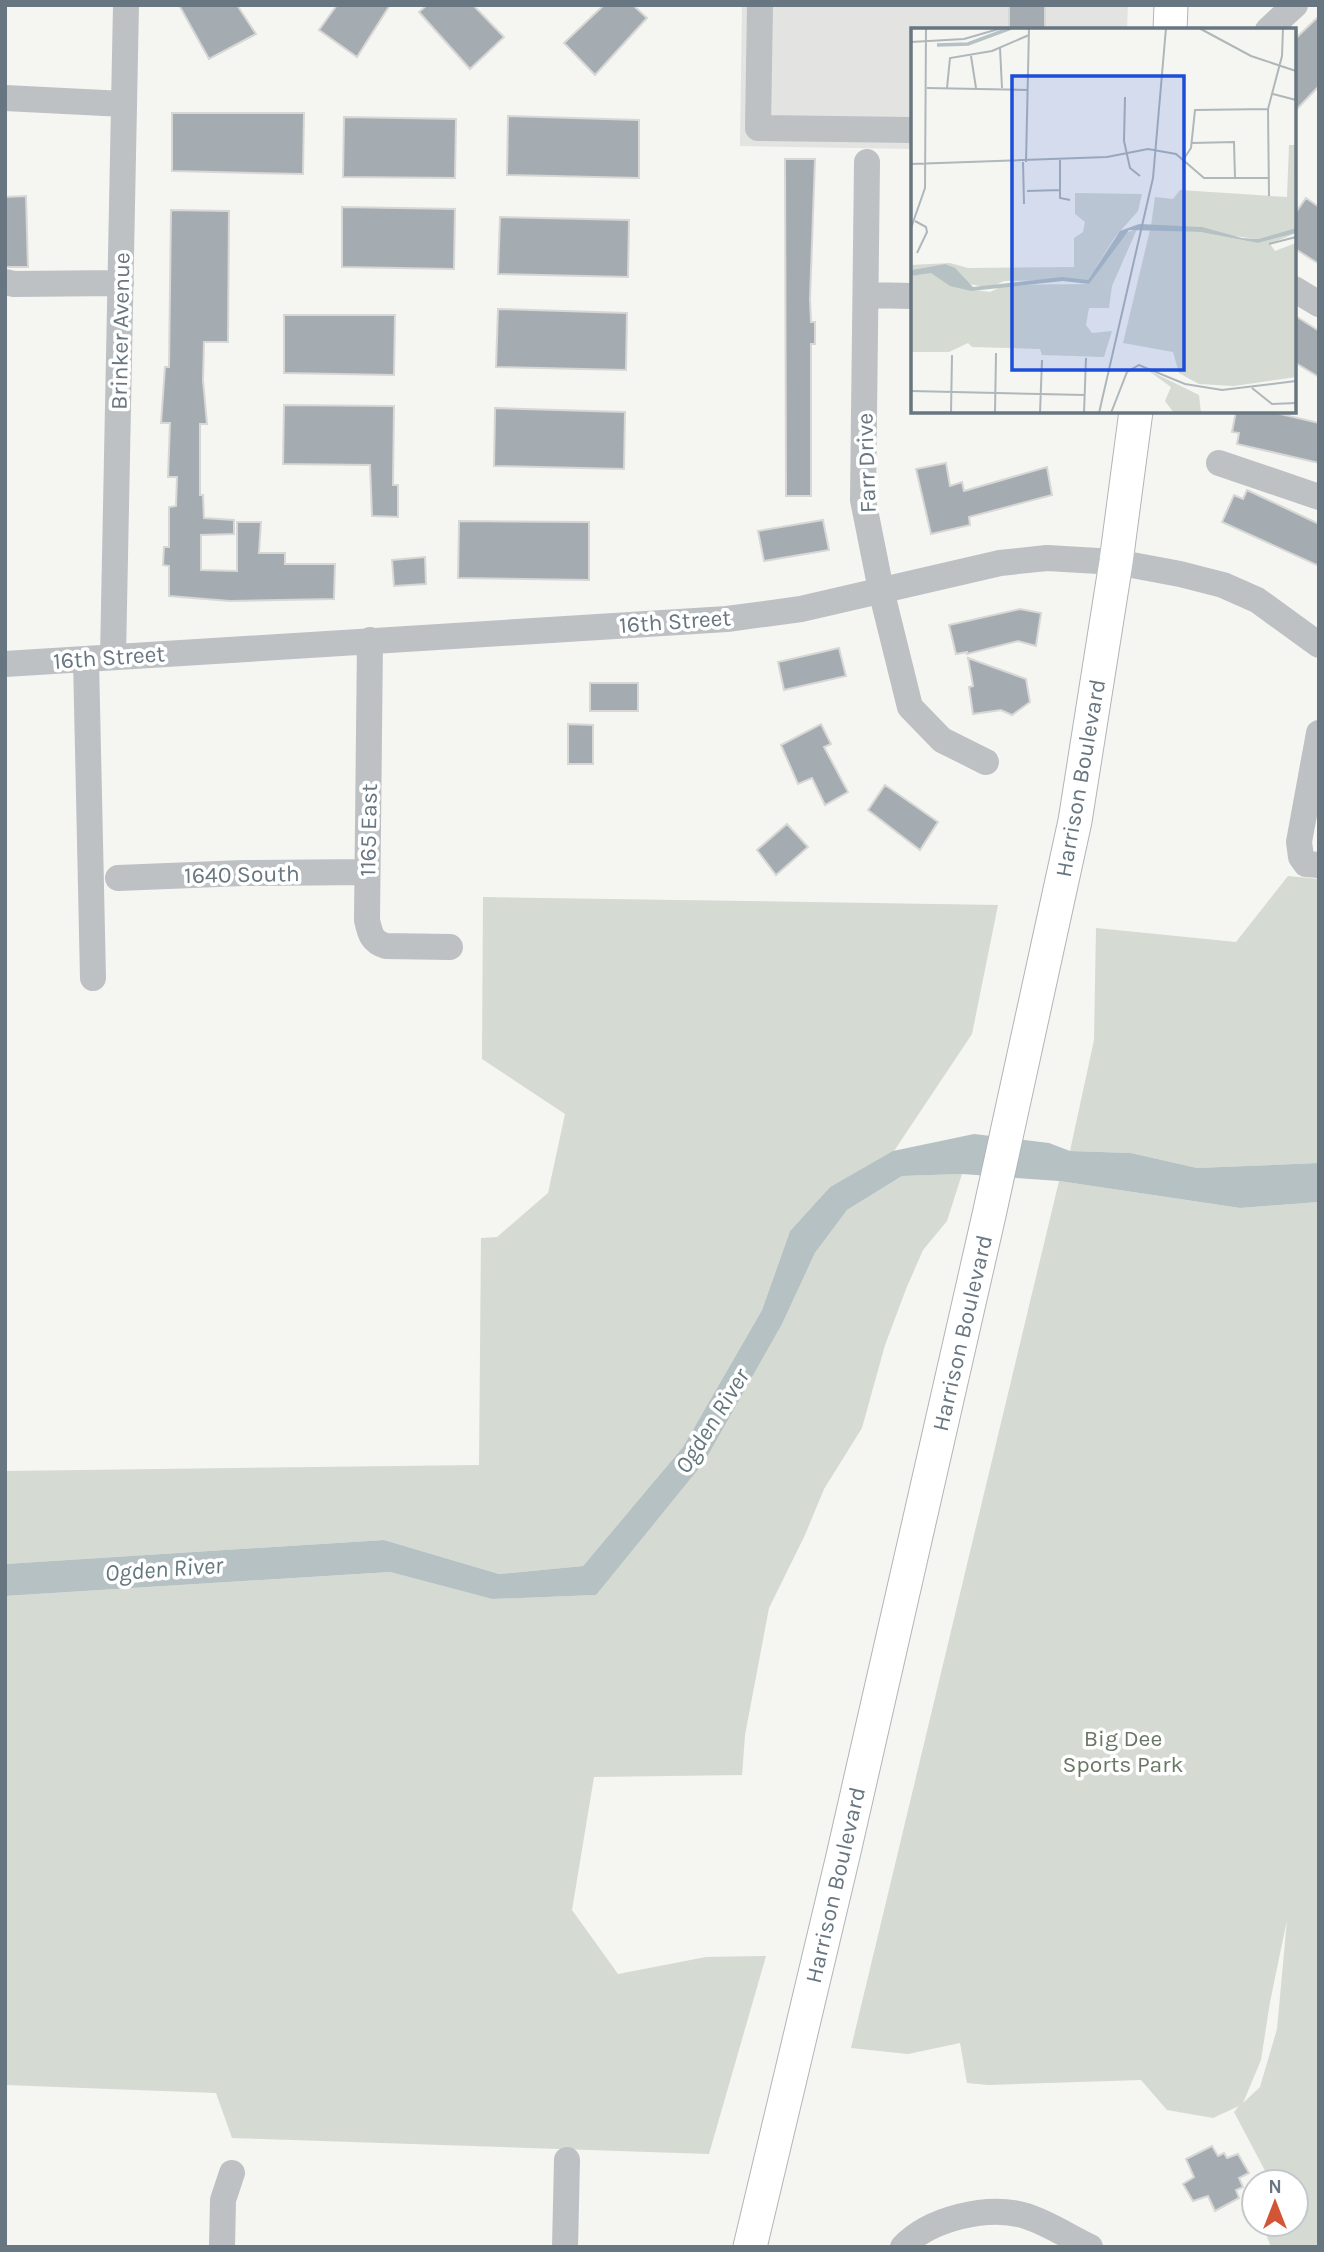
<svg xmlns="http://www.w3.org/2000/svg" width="1324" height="2252" viewBox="0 0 1324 2252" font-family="Karla,sans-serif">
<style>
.built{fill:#e3e4e2}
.green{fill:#d5dad2;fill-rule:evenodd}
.water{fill:#b6c1c4}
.building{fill:#a5acb1;stroke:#d7d7d5;stroke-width:2}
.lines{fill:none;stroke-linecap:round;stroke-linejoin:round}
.major-casing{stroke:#b0b5b8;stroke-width:35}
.minor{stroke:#bdc1c4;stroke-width:26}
.major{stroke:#fff;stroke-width:33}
.labels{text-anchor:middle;stroke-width:7;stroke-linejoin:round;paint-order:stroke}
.street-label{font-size:23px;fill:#677680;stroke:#fff}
.park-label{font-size:23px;fill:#697865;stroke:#fff}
.water-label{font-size:24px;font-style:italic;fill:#63777d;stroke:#fff}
.inset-river{fill:none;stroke:#b6c1c4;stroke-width:3.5}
.inset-road{fill:none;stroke:#afb7ba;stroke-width:2}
.view{fill:#1d4ed8;fill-opacity:0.15;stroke:#1d4ed8;stroke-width:3.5}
.inset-edge{fill:none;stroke:#677680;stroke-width:3.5}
</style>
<rect width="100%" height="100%" fill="#f5f5f2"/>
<path class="built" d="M 742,5 L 1128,5 L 1127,30 L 913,30 L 913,149 L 740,146 Z"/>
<path class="green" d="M 1288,876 L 1319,879 L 1319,1163 L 1197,1168 L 1131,1153 L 1070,1151 L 1094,1040 L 1096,928 L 1236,942 Z
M 483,897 L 998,905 L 972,1034 L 894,1151 L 830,1187 L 790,1231 L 762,1310 L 683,1447 L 583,1566 L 499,1574 L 384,1540 L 5,1564 L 5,1471 L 479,1465 L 481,1238 L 497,1237 L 548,1193 L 565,1114 L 482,1059 Z
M 962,1174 L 947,1221 L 923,1250 L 906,1289 L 885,1345 L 862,1428 L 824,1489 L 805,1535 L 769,1608 L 745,1735 L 742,1775 L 594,1777 L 572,1910 L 618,1974 L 706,1957 L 766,1956 L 709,2154 L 232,2138 L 216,2093 L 5,2085 L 5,1596 L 390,1572 L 492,1599 L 596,1595 L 783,1322 L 815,1253 L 847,1210 L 902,1176 Z
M 1059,1181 L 1240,1208 L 1319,1202 L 1319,2247 L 1271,2247 L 1262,2224 L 1296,2224 L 1296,2182 L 1271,2182 L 1234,2112 L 1239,2106 L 1213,2118 L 1167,2110 L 1141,2080 L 988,2085 L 967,2083 L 960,2043 L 908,2054 L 851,2048 ZM 1287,1920 L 1277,2029 L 1260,2087 L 1243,2103 L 1261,2060 L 1270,2002 Z"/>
<path class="water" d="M 974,1134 L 1049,1143 L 1070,1151 L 1131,1153 L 1197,1168 L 1319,1163 L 1319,1202 L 1240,1208 L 1059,1181 L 962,1174 L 902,1176 L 847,1210 L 815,1253 L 783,1322 L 704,1462 L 596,1595 L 492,1599 L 390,1572 L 5,1596 L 5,1564 L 384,1540 L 499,1574 L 583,1566 L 683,1447 L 762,1310 L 790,1231 L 830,1187 L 893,1151 Z"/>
<path class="building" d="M 179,5 L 237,5 L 256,34 L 209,59 Z
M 337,5 L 390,5 L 357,57 L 319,30 Z
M 427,5 L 473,5 L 504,37 L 470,69 L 419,12 Z
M 604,5 L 633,5 L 647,18 L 595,75 L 564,43 Z
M 1009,5 L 1045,5 L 1045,30 L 1009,30 Z
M 1319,16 L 1319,86 L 1294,112 L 1294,40 Z
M 172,113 L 304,113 L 303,174 L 172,171 Z
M 508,116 L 639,120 L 639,178 L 507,175 Z
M 344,117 L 456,119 L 455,178 L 343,177 Z
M 785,159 L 815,159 L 810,299 L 811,322 L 815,322 L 815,344 L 811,344 L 811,496 L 786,496 Z
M 26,196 L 28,267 L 5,267 L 5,197 Z
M 1306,198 L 1319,207 L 1319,264 L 1294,248 L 1294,215 Z
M 342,207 L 455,209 L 454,269 L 342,267 Z
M 171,210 L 229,211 L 228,342 L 204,342 L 203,380 L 207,424 L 200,424 L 200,495 L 203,495 L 204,518 L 234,520 L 234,534 L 201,535 L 201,570 L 237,571 L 237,522 L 261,522 L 259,553 L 285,553 L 285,564 L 335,564 L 334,599 L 230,601 L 169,596 L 169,566 L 163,565 L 164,547 L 169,547 L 169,507 L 176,506 L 177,477 L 168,477 L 170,423 L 161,423 L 165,367 L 169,367 Z
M 500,217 L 629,220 L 628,277 L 498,274 Z
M 498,309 L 627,313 L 626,370 L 496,367 Z
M 284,315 L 395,315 L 394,375 L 284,373 Z
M 1294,315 L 1319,331 L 1319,377 L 1294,362 Z
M 284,405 L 394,406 L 393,485 L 398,485 L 398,517 L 372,516 L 370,465 L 283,464 Z
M 495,408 L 625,412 L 624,469 L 494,466 Z
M 1236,411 L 1268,411 L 1319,423 L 1319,463 L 1237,444 L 1239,433 L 1232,432 Z
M 946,463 L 950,486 L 962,482 L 964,491 L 1047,467 L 1052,495 L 969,517 L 970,525 L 931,534 L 916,469 Z
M 1247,490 L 1319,524 L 1319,566 L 1222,522 L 1234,495 L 1243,499 Z
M 823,520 L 829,550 L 764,561 L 758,531 Z
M 459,521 L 589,522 L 589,580 L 458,578 Z
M 425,557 L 426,584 L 394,586 L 392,560 Z
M 1020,609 L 1041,613 L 1036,646 L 1018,641 L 967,654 L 967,652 L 956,654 L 949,625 Z
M 839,648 L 846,676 L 784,690 L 778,662 Z
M 968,658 L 1026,679 L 1030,702 L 1012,715 L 1001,710 L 973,714 L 969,687 L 973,686 Z
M 590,683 L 638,683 L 638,711 L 590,711 Z
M 568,724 L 593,725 L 593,764 L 568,764 Z
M 821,724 L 831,744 L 824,747 L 848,792 L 825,805 L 812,778 L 798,784 L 781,745 Z
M 885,785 L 938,822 L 920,850 L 868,810 Z
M 787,824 L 808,847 L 776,875 L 757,850 Z
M 1212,2146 L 1218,2156 L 1224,2153 L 1227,2158 L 1238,2154 L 1249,2173 L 1239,2178 L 1243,2187 L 1236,2190 L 1239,2198 L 1215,2211 L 1208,2196 L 1193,2201 L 1183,2184 L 1194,2177 L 1186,2159 Z"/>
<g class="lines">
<g class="major-casing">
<path id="major" d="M 1170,30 L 1171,5
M 750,2247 L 843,1856 L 989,1215 L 1075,821 L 1116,562 L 1136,411"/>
</g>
<path class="minor" d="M 760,5 L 758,128 L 913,130
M 1268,30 L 1295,5
M 5,98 L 124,104
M 867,162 L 863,500 L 881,590 L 910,707 L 942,740 L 986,762
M 5,282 L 14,284 L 121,283
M 1294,289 L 1319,304
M 866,295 L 913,296
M 1219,463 L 1319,497
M 370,640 L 367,920 C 370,934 372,942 386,946 L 450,947
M 113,657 L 126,5
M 86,659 L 93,978
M 5,664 L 727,619 L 801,609 L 1000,563 L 1047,558 L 1116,562 L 1180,574 L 1223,585 L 1257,600 L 1319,645
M 1319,733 L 1299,842 L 1301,857 L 1306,864 L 1319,865
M 118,878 L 243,873 L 367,872
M 222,2247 L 223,2200 L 232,2173
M 565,2247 L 567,2160
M 903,2247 C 929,2219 988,2204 1026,2216 C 1048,2223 1069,2237 1090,2247"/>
<use href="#major" class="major"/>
</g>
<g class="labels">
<g class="street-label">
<text transform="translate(120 331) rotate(-89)" y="8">Brinker Avenue</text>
<text transform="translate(866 463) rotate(-92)" y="8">Farr Drive</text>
<text transform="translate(675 621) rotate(-4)" y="8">16th Street</text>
<text transform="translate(109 657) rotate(-4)" y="8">16th Street</text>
<text transform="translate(1080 778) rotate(-80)" y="8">Harrison Boulevard</text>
<text transform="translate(368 830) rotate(-89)" y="8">1165 East</text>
<text transform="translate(242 874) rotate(-1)" y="8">1640 South</text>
<text transform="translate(962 1333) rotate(-77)" y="8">Harrison Boulevard</text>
<text transform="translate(835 1885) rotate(-77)" y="8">Harrison Boulevard</text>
</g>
<g class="park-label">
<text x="1123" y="1746">Big Dee<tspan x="1123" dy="26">Sports Park</tspan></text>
</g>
<g class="water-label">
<text transform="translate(712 1421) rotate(-58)" y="8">Ogden River</text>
<text transform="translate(164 1569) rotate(-4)" y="8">Ogden River</text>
</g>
</g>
<g transform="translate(911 28)">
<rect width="385" height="385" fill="#f5f5f2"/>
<path d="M 378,117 L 385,117 L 385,200 L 347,211 L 299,205 L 291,199 L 240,198 L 244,169 L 262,171 L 269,162 L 376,169 ZM 164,165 L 231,166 L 227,183 L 204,209 L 177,252 L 93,253 L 78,260 L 54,255 L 34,236 L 0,242 L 0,237 L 39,235 L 57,240 L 163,239 L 163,210 L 172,204 L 174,194 L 164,186 ZM 226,201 L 201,258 L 198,280 L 178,280 L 175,297 L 181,305 L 201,303 L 193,329 L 131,327 L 129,321 L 61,319 L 57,315 L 38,324 L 0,324 L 0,248 L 34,242 L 42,244 L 50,260 L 79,264 L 94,257 L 178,256 L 211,206 ZM 239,202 L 289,204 L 347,215 L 385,205 L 359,216 L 364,223 L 385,215 L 385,349 L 323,358 L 288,356 L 268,345 L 262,324 L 212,315 ZM 235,341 L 288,367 L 290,385 L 263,385 L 254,373 L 260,359 Z" fill="#d5dad2"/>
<path d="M 228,196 L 291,199 L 331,210 L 347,211 L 385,200 L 385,205 L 347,215 L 289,204 L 218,202 L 178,256 L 152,253 L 60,263 L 39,258 L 20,245 L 0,248 L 0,242 L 34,236 L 44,240 L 62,259 L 151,249 L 177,252 L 209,203 Z" fill="#b6c1c4"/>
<path class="inset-river" d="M 26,17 L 57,16 L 100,0"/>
<path class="inset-road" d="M 288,0 L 340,28 L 385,43M 0,14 L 53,11 L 91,0M 89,20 L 91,60M 60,28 L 65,60M 16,60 L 117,62M 36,60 L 39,30 L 81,23 L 118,7M 362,66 L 385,72M 214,69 L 213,113 L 219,140 L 229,148M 281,115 L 323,114 L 324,150M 149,132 L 149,170 L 159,172M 272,132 L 280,120 L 284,82 L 357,81M 112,134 L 113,176M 115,134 L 118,0M 0,136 L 196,129 L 237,121 L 265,126 L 293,150 L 358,150M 116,163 L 149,162M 358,168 L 357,81 L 371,28 L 372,0M 4,193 L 15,199 L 16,204 L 6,225M 0,200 L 14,160 L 15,0M 358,216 L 385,209M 341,360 L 361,376 L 385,375M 0,363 L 174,367M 40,385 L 41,327M 84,385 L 85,325M 129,385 L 131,332M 173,385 L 175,330M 188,385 L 242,150 L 255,0M 200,385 L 216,344 L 228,337 L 274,356 L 311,362 L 385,353"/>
<path class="view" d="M 101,48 L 273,48 L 273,342 L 101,342 Z"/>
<rect width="385" height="385" class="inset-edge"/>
</g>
<rect width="1324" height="2252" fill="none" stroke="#677680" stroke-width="14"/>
<g transform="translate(1275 2203)"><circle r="33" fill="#ffffff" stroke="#c2c8cc" stroke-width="2"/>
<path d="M0-5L12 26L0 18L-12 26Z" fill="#d25635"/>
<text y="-10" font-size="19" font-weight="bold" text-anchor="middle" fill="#677680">N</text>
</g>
</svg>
